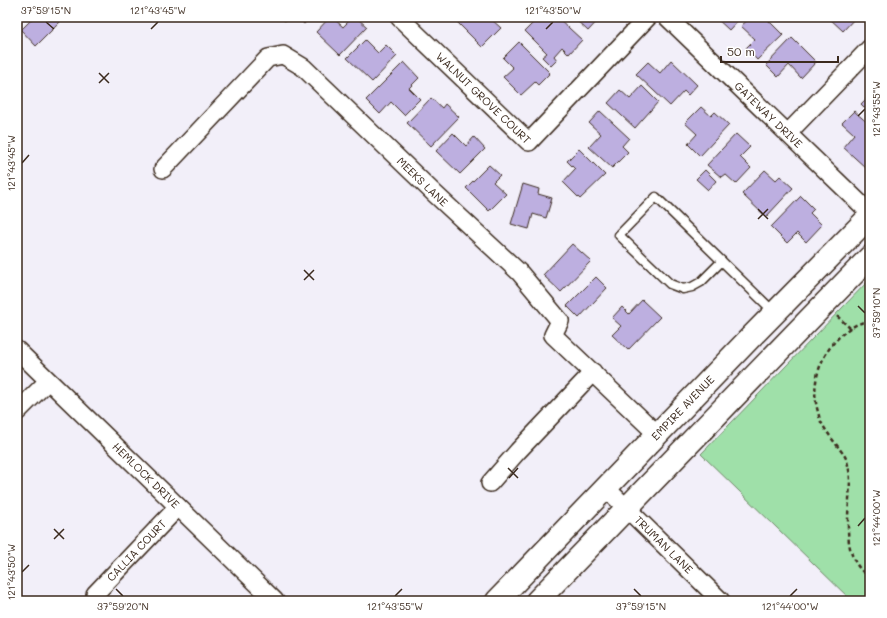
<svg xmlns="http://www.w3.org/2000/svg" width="887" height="618" viewBox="0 0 887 618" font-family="Mali,sans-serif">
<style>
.green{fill:#9fe0a9;stroke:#6d8564}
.building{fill:#bdafe0;stroke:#3b2a1e}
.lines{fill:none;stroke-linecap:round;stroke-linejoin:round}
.lane-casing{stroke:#3b2a1e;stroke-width:11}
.street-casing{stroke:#3b2a1e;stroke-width:20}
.secondary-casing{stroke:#3b2a1e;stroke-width:25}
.path{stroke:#3b2a1e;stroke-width:2.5;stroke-dasharray:4 3;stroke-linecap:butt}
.lane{stroke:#fff;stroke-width:8}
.street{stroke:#fff;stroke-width:17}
.secondary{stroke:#fff;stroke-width:22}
.ticks{fill:none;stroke:#3b2a1e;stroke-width:1.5}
.labels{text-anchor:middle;stroke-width:3.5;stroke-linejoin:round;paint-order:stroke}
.street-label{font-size:11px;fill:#3b2a1e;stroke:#fff}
.neatline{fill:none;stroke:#3b2a1e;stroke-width:1.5}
.ticks-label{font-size:10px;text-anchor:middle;fill:#3b2a1e}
</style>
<rect width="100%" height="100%" fill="#f2eff9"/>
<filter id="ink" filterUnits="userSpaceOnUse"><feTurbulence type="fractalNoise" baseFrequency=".025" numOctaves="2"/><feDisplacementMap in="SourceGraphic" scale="8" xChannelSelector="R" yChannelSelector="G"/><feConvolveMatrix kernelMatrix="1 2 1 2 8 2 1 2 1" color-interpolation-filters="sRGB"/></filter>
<g filter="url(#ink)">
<path class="green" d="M 870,279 L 870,601 L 852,601 L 701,454 Z"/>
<path class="building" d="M 29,17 L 55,17 L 60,22 L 36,46 L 21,30 L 32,19 Z
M 280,17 L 289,17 L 285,21 Z
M 297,17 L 311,17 L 304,24 Z
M 330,17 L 332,17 L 343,27 L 353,17 L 356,17 L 367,27 L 340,55 L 316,32 Z
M 462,17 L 493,17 L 491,19 L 501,28 L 482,47 L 457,22 Z
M 539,17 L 557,17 L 582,40 L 569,54 L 562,47 L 554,56 L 557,60 L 551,66 L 542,57 L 547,53 L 525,31 Z
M 573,17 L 601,17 L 588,31 Z
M 715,17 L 741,17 L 729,30 Z
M 751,17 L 765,17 L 783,35 L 757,60 L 746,48 L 755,39 L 741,26 Z
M 828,17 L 856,17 L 843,31 Z
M 792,38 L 816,62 L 801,78 L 789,65 L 778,77 L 766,65 Z
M 365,40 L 378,53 L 386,45 L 397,56 L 372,82 L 347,58 Z
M 519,42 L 550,73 L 538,85 L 535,82 L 521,95 L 503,77 L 513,68 L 503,58 Z
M 671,60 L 697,85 L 688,95 L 684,91 L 670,106 L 636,74 L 648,62 L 660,73 Z
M 404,62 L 419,78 L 409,88 L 420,99 L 404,115 L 391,102 L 380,114 L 366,100 Z
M 642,86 L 658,102 L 635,128 L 608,103 L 620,90 L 630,99 Z
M 870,95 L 870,113 L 861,104 Z
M 431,98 L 442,108 L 445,104 L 459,117 L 431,146 L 407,123 Z
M 701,107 L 711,116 L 715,112 L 729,125 L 700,156 L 688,144 L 697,134 L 685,123 Z
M 600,111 L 629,138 L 622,146 L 628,152 L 612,168 L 589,147 L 601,134 L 589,123 Z
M 854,111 L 870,125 L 870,163 L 866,168 L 843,147 L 854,134 L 842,123 Z
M 453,133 L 466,146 L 474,137 L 485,149 L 460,174 L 436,151 Z
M 736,134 L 750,147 L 740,157 L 751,168 L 736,184 L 725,174 L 721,177 L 707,165 Z
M 579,149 L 605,175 L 580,199 L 563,182 L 575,169 L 567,161 Z
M 489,165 L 500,175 L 493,182 L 506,194 L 489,211 L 466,188 Z
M 705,170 L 716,181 L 708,190 L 696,179 Z
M 765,170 L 776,180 L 780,176 L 793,188 L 766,217 L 742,194 Z
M 523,184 L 539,189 L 538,194 L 552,198 L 546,218 L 533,214 L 529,229 L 511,224 Z
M 801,196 L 814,209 L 810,213 L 822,225 L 806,242 L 797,233 L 787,243 L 771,227 Z
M 572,244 L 591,261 L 561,292 L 543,275 Z
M 596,277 L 607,288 L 579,318 L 567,306 Z
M 642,300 L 660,317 L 628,350 L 612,335 L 621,326 L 612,318 L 622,307 L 629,314 Z"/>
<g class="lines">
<g class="lane-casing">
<path id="lane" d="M 722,261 L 701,282 L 692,287 L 683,289 L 670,284 L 619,235 L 656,197 L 774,312"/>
</g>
<g class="street-casing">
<g id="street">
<path id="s1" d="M 399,17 L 529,142 L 648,17"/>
<path id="s2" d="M 667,17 L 870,213"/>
<path d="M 788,133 L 870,48"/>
<path id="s3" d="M 163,169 L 268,58 L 283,55 L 303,67 L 435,194 L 520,273 L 560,321 L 553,335 L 658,435"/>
<path id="s4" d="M 17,350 L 275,601"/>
<path d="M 17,412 L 48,381"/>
<path d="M 490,483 L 518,451 L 593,372"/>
<path id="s5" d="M 606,488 L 721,601"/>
<path id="s6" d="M 95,594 L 178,507"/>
</g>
</g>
<g class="secondary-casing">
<g id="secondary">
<path id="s7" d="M 497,601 L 750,338 L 870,216"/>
<path d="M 537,601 L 795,334 L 870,257"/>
</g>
</g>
<path class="path" d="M 837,316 L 850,328 L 858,324 L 870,320
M 850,328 C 824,346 810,378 817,408 C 818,412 819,416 820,420 C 825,430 832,439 839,448 C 840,450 843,453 844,455 C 847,459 848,465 849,470 C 851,481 849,492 849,503 C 848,510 848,518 848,525 C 848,547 851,564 870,578"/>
<use href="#lane" class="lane"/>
<use href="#street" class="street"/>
<use href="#secondary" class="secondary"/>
</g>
</g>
<path class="ticks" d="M 46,22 L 54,29M 151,29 L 158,22M 546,29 L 553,22M 99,73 L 109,83M 99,83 L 109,73M 858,116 L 865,109M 22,163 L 29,155M 758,209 L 768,219M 758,219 L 768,209M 304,270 L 314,280M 304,280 L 314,270M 858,306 L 865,313M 508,468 L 518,478M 509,478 L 518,468M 858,526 L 865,518M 54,529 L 64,539M 54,539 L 64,529M 22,572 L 29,565M 116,589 L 123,596M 634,589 L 641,596M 395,596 L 402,589M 790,596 L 797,589"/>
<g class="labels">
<g class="street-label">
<text dy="4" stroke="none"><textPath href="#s1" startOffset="117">WALNUT GROVE COURT</textPath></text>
<text dy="4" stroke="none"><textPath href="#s2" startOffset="141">GATEWAY DRIVE</textPath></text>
<text dy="4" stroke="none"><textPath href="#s3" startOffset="357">MEEKS LANE</textPath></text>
<text dy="4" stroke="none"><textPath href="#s7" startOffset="268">EMPIRE AVENUE</textPath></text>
<text dy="4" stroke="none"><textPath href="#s4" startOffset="180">HEMLOCK DRIVE</textPath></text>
<text dy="4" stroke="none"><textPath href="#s5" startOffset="81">TRUMAN LANE</textPath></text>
<text dy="4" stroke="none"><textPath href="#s6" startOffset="60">CALLIA COURT</textPath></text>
</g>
</g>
<rect width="887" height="618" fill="none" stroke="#fff" stroke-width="44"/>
<path d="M721 56v6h117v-6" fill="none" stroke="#3b2a1e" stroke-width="2"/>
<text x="727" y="56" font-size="12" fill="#3b2a1e" stroke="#ffffff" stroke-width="3" paint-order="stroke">50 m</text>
<rect x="22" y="22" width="843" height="574" class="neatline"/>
<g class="ticks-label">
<text x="46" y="14">37°59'15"N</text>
<text x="158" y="14">121°43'45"W</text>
<text x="553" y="14">121°43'50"W</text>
<text transform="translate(876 109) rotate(-90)" y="4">121°43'55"W</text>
<text transform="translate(11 163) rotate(-90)" y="4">121°43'45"W</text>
<text transform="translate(876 313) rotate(-90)" y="4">37°59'10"N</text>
<text transform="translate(876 518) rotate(-90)" y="4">121°44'00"W</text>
<text transform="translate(11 572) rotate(-90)" y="4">121°43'50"W</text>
<text x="123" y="610">37°59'20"N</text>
<text x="395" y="610">121°43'55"W</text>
<text x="641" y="610">37°59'15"N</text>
<text x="790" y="610">121°44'00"W</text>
</g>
</svg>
